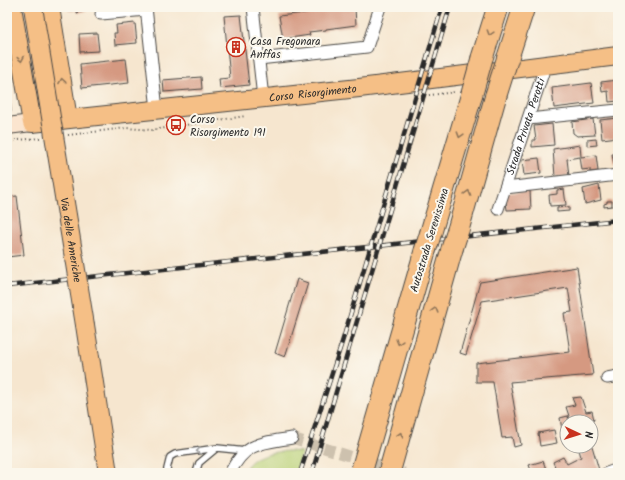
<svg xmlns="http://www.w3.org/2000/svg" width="625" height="480" viewBox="0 0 625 480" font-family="Kalam,sans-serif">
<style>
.green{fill:#b8d075;stroke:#727e50}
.building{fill:#d59981}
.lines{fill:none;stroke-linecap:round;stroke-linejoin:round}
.street-tunnel{stroke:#cdc1ae;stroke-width:11;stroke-dasharray:11 5.5;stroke-linecap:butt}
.lane-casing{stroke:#494744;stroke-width:8}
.street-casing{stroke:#494744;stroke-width:13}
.secondary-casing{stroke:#494744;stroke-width:18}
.primary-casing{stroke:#494744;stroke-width:20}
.highway-casing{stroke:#494744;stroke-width:23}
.path{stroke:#494744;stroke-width:2;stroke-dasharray:1 3;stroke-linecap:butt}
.lane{stroke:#fff;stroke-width:5.5}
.street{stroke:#fff;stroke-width:11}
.secondary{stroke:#fbe5cf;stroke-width:16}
.primary{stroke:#f5bf86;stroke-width:18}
.highway{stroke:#f5bf86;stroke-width:21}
.rail-casing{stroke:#2b2b2b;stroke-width:4.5}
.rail{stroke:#fbf7ec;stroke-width:3;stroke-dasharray:9;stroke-linecap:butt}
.primary-bridge-casing{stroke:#494744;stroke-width:20;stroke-linecap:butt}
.highway-bridge-casing{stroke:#494744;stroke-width:23;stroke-linecap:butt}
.primary-bridge{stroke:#f5bf86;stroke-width:18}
.highway-bridge{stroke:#f5bf86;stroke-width:21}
.oneway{stroke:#907558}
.oneway2{stroke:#a0a0a0}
.labels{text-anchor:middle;stroke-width:4;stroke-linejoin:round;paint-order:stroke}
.poi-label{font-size:11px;fill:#2b2b2b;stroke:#fbf7ec;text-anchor:start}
.street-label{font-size:11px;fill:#2b2b2b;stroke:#fbf7ec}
</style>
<rect width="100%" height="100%" fill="#fbf7ec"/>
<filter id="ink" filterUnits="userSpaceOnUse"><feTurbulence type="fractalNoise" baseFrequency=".025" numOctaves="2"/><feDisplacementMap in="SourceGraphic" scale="8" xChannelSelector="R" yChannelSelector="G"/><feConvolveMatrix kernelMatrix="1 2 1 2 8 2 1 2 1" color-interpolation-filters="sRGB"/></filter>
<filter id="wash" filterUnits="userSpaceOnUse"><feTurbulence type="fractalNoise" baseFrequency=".012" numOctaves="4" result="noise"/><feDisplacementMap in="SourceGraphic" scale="16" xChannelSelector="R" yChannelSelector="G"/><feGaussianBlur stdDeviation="0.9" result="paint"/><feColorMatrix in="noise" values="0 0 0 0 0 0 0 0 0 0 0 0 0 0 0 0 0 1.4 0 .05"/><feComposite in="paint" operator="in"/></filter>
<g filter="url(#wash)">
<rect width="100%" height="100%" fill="#f6e6cf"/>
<path class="green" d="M 289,451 L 302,452 L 296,473 L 243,473 C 251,454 272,452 289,451 Z"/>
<g id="blocks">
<path class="building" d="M 68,7 L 92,7 L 92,9 L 77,13 L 77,10 L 69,11 Z
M 334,7 L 357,7 L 355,8 L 356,25 L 326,29 L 326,30 L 309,32 L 310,35 L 283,39 L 279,16 L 321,11 L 321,8 Z
M 241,15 L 249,85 L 220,88 L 219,79 L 230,78 L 224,16 Z
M 135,23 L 137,43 L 115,45 L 114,33 L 117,33 L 116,25 Z
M 97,33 L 99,51 L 80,52 L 79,34 Z
M 126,59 L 129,83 L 82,88 L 80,64 Z
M 201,77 L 202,89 L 164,92 L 163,80 Z
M 618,80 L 618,101 L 609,102 L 608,91 L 602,92 L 601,82 Z
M 591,83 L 594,103 L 554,108 L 552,88 Z
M 7,95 L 10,95 L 11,111 L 7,112 Z
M 618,118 L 618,137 L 602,139 L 600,120 Z
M 593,119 L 595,135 L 577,136 L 573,133 L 572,122 Z
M 552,124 L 554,145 L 532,147 L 532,140 L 536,140 L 534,126 Z
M 596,139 L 597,145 L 587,146 L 587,140 Z
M 580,145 L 581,157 L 596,155 L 598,171 L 590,172 L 590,169 L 582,170 L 580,157 L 567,159 L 569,176 L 555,177 L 553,149 Z
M 616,150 L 618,150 L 618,164 L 614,164 L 612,154 L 616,154 Z
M 539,158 L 541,173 L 524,175 L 522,160 Z
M 599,185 L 601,200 L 585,204 L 583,189 Z
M 564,189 L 566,205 L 550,206 L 549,195 L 557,194 L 557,190 Z
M 530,191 L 531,209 L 507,210 L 505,193 Z
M 17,196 L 24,255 L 7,257 L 7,197 Z
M 607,201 L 612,201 L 612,206 L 604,207 L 604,204 L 607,203 Z
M 569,207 L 569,211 L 557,212 L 557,208 Z
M 577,267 L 593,375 L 510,382 L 521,445 L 514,447 L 512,437 L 502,438 L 493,382 L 476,382 L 476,363 L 570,352 L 564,313 L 572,312 L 568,288 L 482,301 L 466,355 L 460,353 L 480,282 Z
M 297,279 L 308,283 L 285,357 L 275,353 Z
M 581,397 L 586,412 L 592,411 L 594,420 L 590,422 L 571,422 L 566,407 L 575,405 L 572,398 Z
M 568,416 L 569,422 L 567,422 L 567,428 L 562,429 L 560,418 Z
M 554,430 L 557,443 L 540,446 L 538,433 Z
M 578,446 L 592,446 L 599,470 L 591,473 L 549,473 L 556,469 L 553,462 L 563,457 L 567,464 L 581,457 Z
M 543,461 L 546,469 L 532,473 L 529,465 Z"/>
</g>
</g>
<g filter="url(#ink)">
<use href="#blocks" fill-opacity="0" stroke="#494744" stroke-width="1"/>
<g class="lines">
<path class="street-tunnel" d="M 292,438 L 404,473"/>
<g class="lane-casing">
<path id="lane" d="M 217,448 L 246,451
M 166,473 L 170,457 L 175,454 L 217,448 L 199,463 L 196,473"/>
</g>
<g class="street-casing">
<g id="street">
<path d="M 146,7 L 157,110"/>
<path d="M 253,7 L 263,98"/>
<path d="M 101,14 L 147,10"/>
<path d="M 259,59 L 367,47 L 380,7"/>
<path d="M 528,119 L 618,110"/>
<path d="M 505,188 L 618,175"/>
<path id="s1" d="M 498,209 L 546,64"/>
<path d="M 607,378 L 618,376"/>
<path d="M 230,473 C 245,442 262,443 292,438"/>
<path d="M 607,473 L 618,469"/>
</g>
</g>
<g class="secondary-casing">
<path id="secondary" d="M 7,126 L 32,123"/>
</g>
<g class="primary-casing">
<g id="primary">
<path id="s2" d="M 12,7 L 32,123 L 359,88 L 618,56"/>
<path d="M 50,7 L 68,119"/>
<path d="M 85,325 L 108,473"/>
</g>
</g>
<g class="highway-casing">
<path id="highway" d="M 508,57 L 524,7
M 482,58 L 498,7
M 458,230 L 496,95
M 431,232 L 471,97
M 361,473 L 425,251
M 389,473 L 452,249"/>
</g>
<path class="path" d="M 421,96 L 456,92
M 68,135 L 126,128 L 152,130 L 246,116
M 7,141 L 40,138"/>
<use href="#lane" class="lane"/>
<use href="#street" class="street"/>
<use href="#secondary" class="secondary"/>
<use href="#primary" class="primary"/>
<use href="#highway" class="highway"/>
<g class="rail-casing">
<path id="rail" d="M 7,286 L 618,220
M 300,473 L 344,336 L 442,7
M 312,473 L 450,7"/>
</g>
<use href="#rail" class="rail"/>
<g class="primary-bridge-casing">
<g id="primary-bridge">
<path id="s3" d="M 33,7 L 85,325"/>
</g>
</g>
<g class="highway-bridge-casing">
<path id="highway-bridge" d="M 496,95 L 508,57
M 471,97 L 482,58
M 452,249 L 458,230
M 425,251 L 431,232"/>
</g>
<use href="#primary-bridge" class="primary-bridge"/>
<use href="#highway-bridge" class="highway-bridge"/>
</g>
<defs><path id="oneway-chevron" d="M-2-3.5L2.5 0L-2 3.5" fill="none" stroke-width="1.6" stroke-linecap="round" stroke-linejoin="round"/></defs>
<g class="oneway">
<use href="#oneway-chevron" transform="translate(490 33) rotate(107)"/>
<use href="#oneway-chevron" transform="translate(21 59) rotate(80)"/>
<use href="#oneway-chevron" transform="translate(62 81) rotate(-99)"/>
<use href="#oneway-chevron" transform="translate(460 135) rotate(107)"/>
<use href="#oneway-chevron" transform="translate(468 193) rotate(-74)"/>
<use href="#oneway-chevron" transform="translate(435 310) rotate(-74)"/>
<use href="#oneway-chevron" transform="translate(399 342) rotate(106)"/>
<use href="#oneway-chevron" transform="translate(400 435) rotate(-74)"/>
</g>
<use class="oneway2" href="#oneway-chevron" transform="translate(199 451) rotate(171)"/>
</g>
<defs>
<g id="building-ring" transform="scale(1)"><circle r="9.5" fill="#fbf7ec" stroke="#c8321e" stroke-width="1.5"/><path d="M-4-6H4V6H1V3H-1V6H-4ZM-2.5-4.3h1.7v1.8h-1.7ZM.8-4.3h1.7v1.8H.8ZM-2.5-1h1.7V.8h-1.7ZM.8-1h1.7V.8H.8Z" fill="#c8321e"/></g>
<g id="bus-ring" transform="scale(1)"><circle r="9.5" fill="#fbf7ec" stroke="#c8321e" stroke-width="1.5"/><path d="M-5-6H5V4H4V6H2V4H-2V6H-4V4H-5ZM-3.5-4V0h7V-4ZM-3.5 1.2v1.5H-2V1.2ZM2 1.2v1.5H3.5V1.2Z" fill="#c8321e"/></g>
</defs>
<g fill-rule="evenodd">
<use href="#building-ring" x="236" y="47"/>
<use href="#bus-ring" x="176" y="125"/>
</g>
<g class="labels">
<g class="poi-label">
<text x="250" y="45">Casa Fregonara<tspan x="250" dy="13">Anffas</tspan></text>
<text x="190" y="123">Corso<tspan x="190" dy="13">Risorgimento 191</tspan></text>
</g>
<g class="street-label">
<text dy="4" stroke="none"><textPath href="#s2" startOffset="400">Corso Risorgimento</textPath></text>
<text dy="4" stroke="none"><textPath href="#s1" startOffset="87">Strada Privata Perotti</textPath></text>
<text dy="4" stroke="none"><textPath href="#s3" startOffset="236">Via delle Americhe</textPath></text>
<text transform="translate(429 240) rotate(-73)" y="4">Autostrada Serenissima</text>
</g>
</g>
<rect width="625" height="480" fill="none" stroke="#fbf7ec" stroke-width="24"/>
<g transform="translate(579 434) rotate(94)"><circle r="19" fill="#fbf7ec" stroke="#a8a59f"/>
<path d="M0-3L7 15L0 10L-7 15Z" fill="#c8321e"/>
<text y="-6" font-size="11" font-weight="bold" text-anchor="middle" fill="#2b2b2b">N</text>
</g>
</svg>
